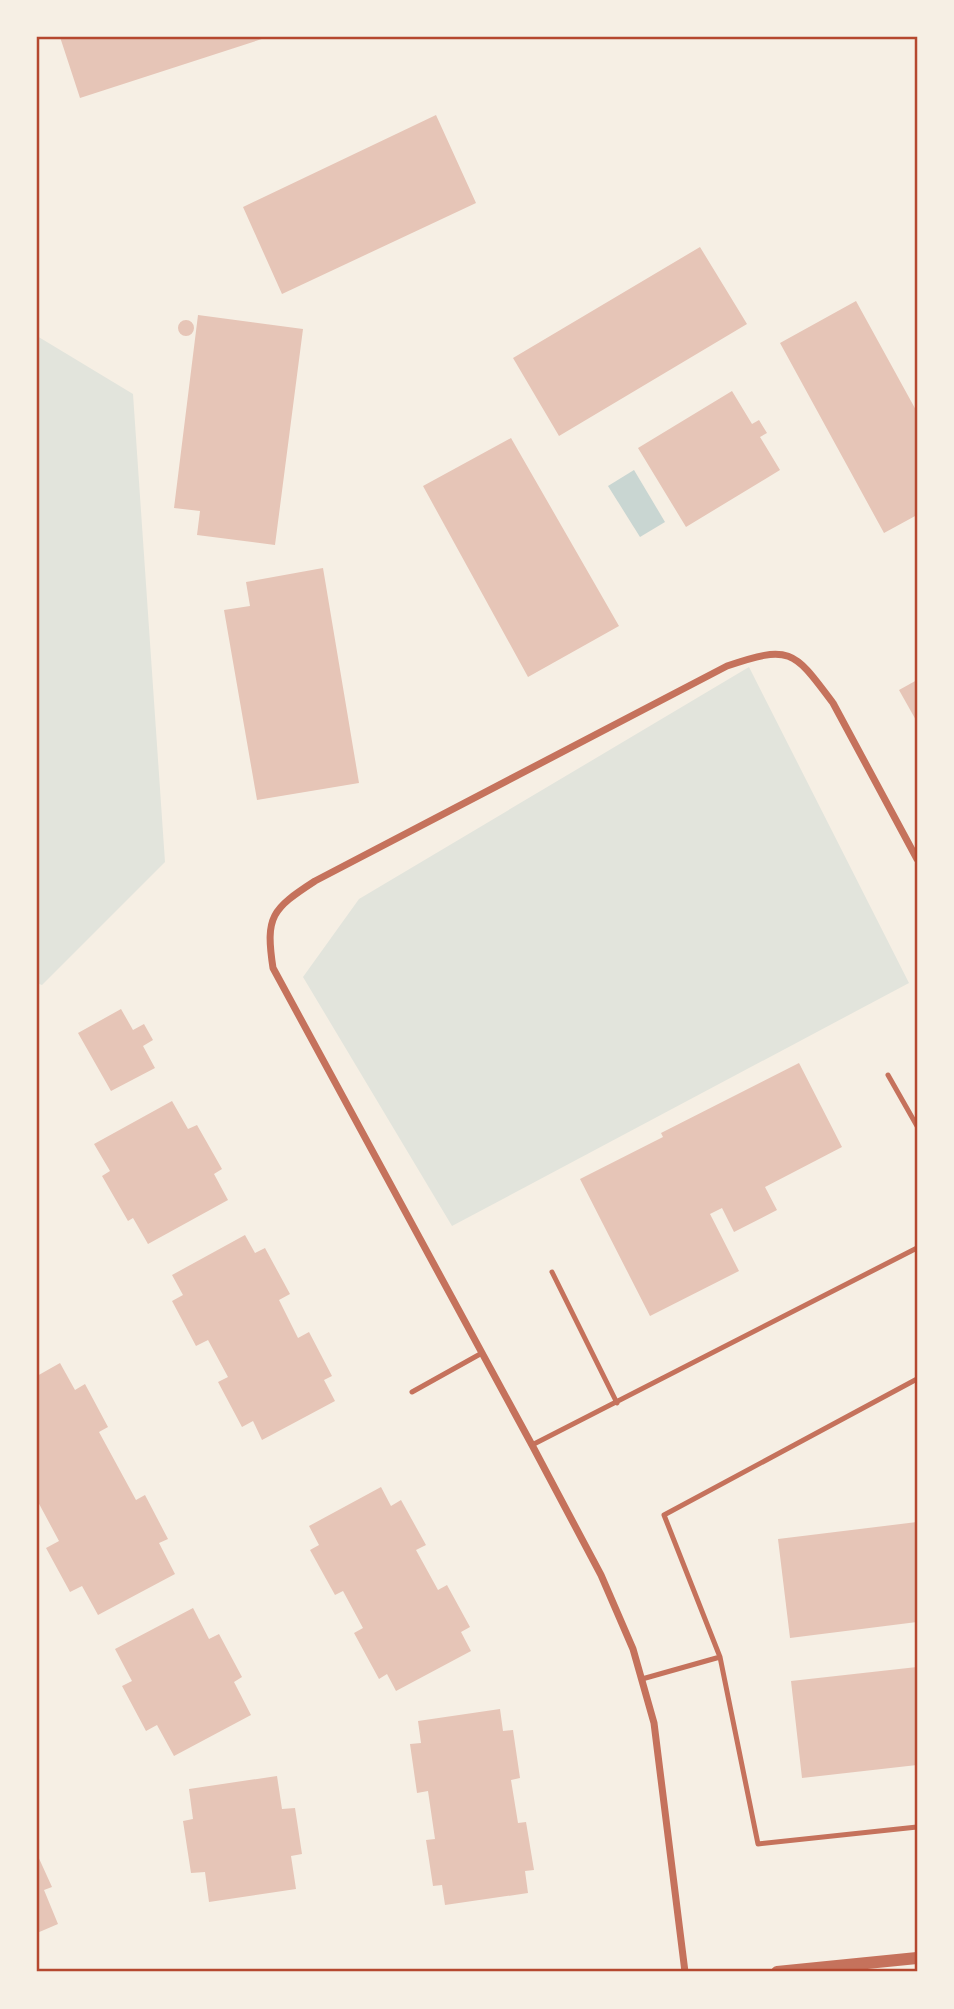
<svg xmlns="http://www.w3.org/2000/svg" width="954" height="2009" viewBox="0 0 954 2009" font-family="'Noto Serif',serif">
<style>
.green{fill:#e2e4dc}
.water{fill:#c9d6d2}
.building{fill:#e6c5b7}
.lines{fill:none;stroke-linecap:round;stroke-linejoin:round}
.service{stroke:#c5725c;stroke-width:5}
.minor{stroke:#c5725c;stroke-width:7}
.tertiary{stroke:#c5725c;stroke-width:12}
.neatline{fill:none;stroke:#b5482f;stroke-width:2.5}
</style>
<rect width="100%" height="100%" fill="#f6efe4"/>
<path class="green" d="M 37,336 L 133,394 L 165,862 L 42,985 L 37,983 Z
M 749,667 L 909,983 L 452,1226 L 303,977 L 359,899 Z"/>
<path class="water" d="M 634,470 L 665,522 L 640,537 L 608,486 Z"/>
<path class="building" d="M 60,37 L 268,37 L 80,98 Z
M 436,115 L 476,203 L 282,294 L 243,207 Z
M 700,247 L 747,324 L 559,436 L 513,358 Z
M 856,301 L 917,412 L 917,515 L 884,533 L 780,343 Z
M 198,315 L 303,329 L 275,545 L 197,535 L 200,511 L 174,508 Z
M178 328a8 8 0 1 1 16 0a8 8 0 1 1-16 0Z
M 732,391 L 752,424 L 759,420 L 767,433 L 760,437 L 780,470 L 686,527 L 638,448 Z
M 511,438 L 619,626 L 528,677 L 423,486 Z
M 323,568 L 359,783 L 257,800 L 224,610 L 250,606 L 246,582 Z
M 917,680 L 917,722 L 899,690 Z
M 121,1009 L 133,1030 L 144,1024 L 153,1040 L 143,1046 L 155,1068 L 111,1091 L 78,1033 Z
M 799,1063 L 842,1147 L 765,1187 L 777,1210 L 734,1232 L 722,1208 L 710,1214 L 739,1271 L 650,1316 L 580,1179 L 663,1137 L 661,1133 Z
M 172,1101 L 188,1129 L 197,1125 L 222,1169 L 214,1174 L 228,1200 L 148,1244 L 133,1218 L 128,1221 L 102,1176 L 110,1171 L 94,1144 Z
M 245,1235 L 255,1253 L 265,1248 L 290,1294 L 279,1300 L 298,1338 L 309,1332 L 332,1376 L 324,1380 L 335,1401 L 262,1440 L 253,1421 L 242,1427 L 218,1382 L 228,1377 L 208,1340 L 196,1346 L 172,1301 L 183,1295 L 172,1275 Z
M 60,1363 L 75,1390 L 85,1384 L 108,1427 L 99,1432 L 136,1500 L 145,1495 L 168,1539 L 159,1543 L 175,1574 L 98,1615 L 82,1586 L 70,1592 L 46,1548 L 59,1541 L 37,1500 L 37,1376 Z
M 381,1487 L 391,1506 L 401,1500 L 426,1545 L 416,1550 L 438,1590 L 447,1585 L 470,1627 L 461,1632 L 471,1651 L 396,1691 L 387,1674 L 379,1679 L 354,1633 L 363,1628 L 343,1591 L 335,1595 L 310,1550 L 319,1545 L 309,1526 Z
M 917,1522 L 917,1622 L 790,1638 L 778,1539 Z
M 193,1608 L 209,1639 L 219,1634 L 242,1677 L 234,1682 L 251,1715 L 174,1756 L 157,1725 L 146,1731 L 122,1686 L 132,1681 L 115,1649 Z
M 917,1667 L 917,1765 L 802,1778 L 791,1681 Z
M 500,1709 L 503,1731 L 513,1730 L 520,1778 L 511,1780 L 518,1823 L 526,1822 L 534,1870 L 525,1871 L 528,1893 L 445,1905 L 442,1885 L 433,1886 L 426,1840 L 435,1839 L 428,1791 L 417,1793 L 410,1744 L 421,1743 L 418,1721 Z
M 277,1776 L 282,1809 L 295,1808 L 302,1854 L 291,1856 L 296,1889 L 209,1902 L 205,1872 L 191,1873 L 183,1821 L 193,1819 L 189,1789 Z
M 37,1854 L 52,1887 L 44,1890 L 58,1924 L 37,1933 Z"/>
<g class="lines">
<path class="service" d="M 888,1075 L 917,1126
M 552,1272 L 617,1403
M 412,1392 L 482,1353
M 532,1445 L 917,1248
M 720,1657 L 758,1844 L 917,1827
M 642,1679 L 720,1657 L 664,1515 L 917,1379"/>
<path class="minor" d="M 685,1972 L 654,1723 L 633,1649 L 601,1575 L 532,1445 L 273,968 C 265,916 272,909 315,881 L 727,666 C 791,644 794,651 833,703 L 917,859"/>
<path class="tertiary" d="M 777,1972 L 917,1958"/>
</g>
<rect width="954" height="2009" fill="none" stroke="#f6efe4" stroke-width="77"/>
<rect x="38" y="38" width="878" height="1932" class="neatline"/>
</svg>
